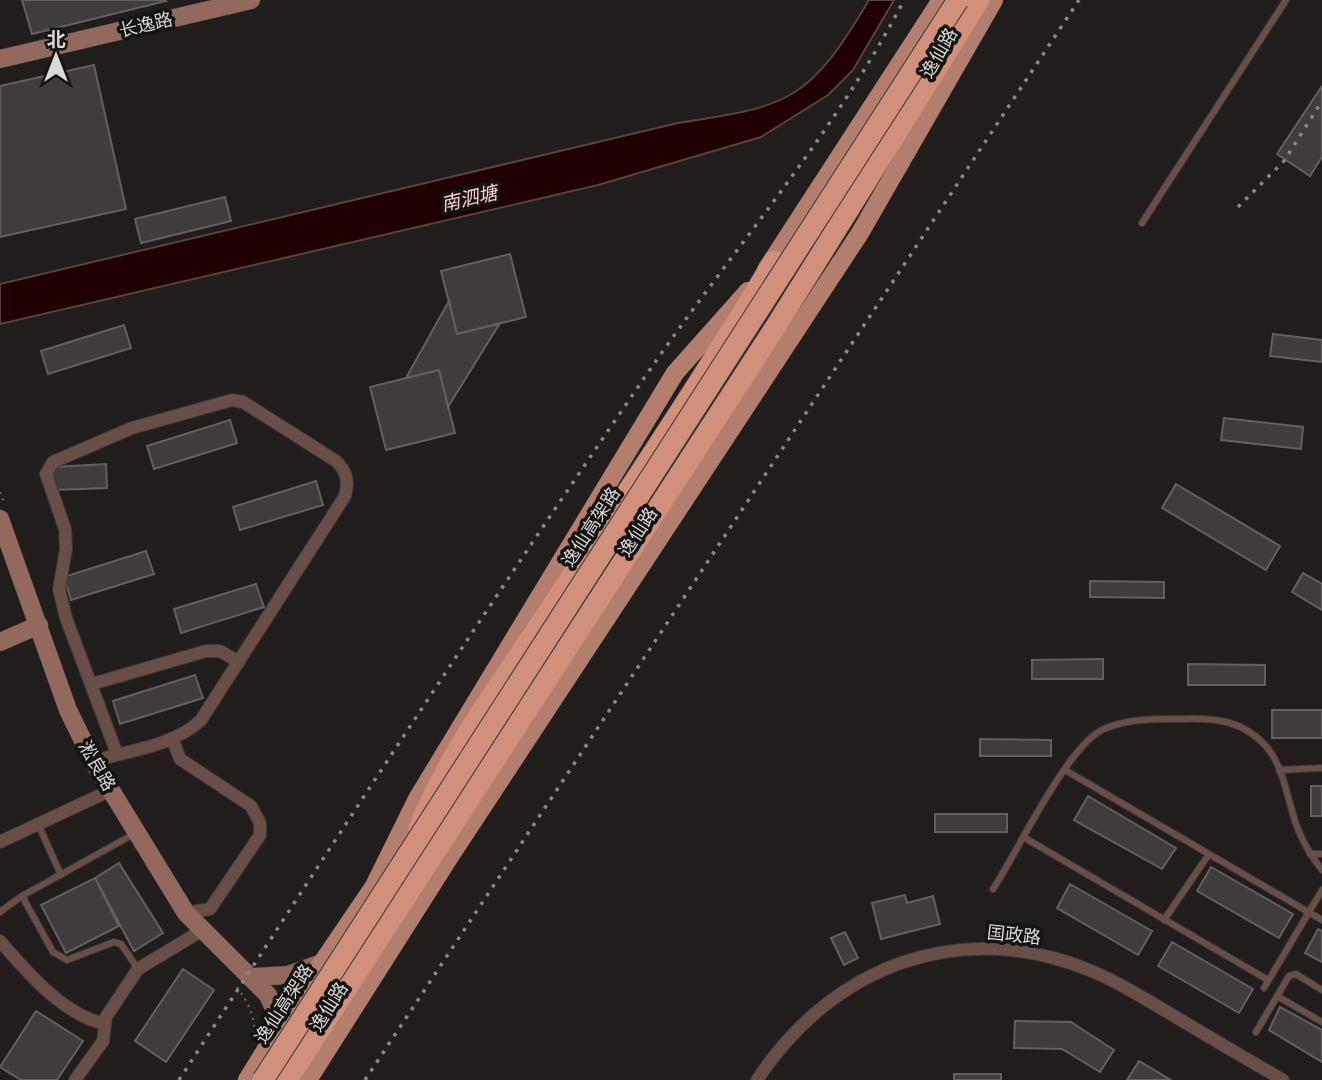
<svg xmlns="http://www.w3.org/2000/svg" width="1322" height="1080" viewBox="0 0 1322 1080" font-family="Ubuntu,'Noto Sans SC',sans-serif">
<style>
.water{fill:#200000;stroke:#584141;stroke-width:2}
.building{fill:#3f3c3b;stroke:#625f5e;stroke-width:2}
.lines{fill:none;stroke-linecap:round;stroke-linejoin:round}
.lane-casing{stroke:#3a3736;stroke-width:8}
.street-casing{stroke:#3a3736;stroke-width:14}
.secondary-casing{stroke:#3a3736;stroke-width:19}
.primary-casing{stroke:#3a3736;stroke-width:19}
.highway-casing{stroke:#3a3736;stroke-width:23}
.path{stroke:#72706f;stroke-width:2;stroke-dasharray:2 5;stroke-linecap:butt}
.lane{stroke:#684e46;stroke-width:6}
.street{stroke:#684e46;stroke-width:12}
.secondary{stroke:#92695c;stroke-width:18}
.primary{stroke:#b37e6d;stroke-width:18}
.highway{stroke:#d1907c;stroke-width:21}
.rail{stroke:#898685;stroke-width:3.5;stroke-dasharray:3.5 7;stroke-linecap:butt}
.highway-bridge-casing{stroke:#3a3736;stroke-width:23;stroke-linecap:butt}
.highway-bridge{stroke:#d1907c;stroke-width:21}
.labels{text-anchor:middle;stroke-width:7;stroke-linejoin:round;paint-order:stroke}
.street-label{font-size:18px;fill:#dbd9d8;stroke:#161413}
.water-label{font-size:19px;font-style:italic;fill:#f8d2c7;stroke:#161413}
</style>
<rect width="100%" height="100%" fill="#201d1c"/>
<path class="water" d="M 869,0 L 894,0 L 853,70 L 828,95 L 761,137 L 598,185 L 0,324 L 0,284 L 678,123 C 791,106 809,101 869,0 Z"/>
<path class="building" d="M 22,0 L 165,0 L 166,1 L 32,34 Z
M 94,65 L 126,209 L 0,237 L 0,86 Z
M 1322,86 L 1322,157 L 1310,176 L 1277,154 Z
M 225,197 L 231,221 L 141,243 L 135,219 Z
M 510,254 L 526,317 L 457,334 L 441,271 Z
M 449,301 L 457,334 L 500,323 L 448,407 L 439,370 L 406,378 Z
M 124,325 L 131,348 L 48,374 L 41,351 Z
M 1273,334 L 1322,340 L 1322,362 L 1270,356 Z
M 439,370 L 455,433 L 386,450 L 370,387 Z
M 1224,418 L 1303,427 L 1301,449 L 1221,440 Z
M 230,420 L 237,443 L 154,469 L 147,446 Z
M 106,464 L 107,488 L 54,490 L 53,467 Z
M 316,481 L 323,505 L 240,530 L 233,507 Z
M 1176,484 L 1280,546 L 1266,570 L 1162,508 Z
M 146,551 L 154,574 L 71,600 L 64,577 Z
M 1303,573 L 1322,584 L 1322,610 L 1292,592 Z
M 1090,581 L 1164,582 L 1164,598 L 1090,597 Z
M 256,584 L 264,607 L 181,633 L 174,609 Z
M 1103,659 L 1103,679 L 1032,679 L 1032,660 Z
M 1188,664 L 1265,665 L 1265,685 L 1188,685 Z
M 195,675 L 203,698 L 120,724 L 113,701 Z
M 1272,710 L 1322,710 L 1322,738 L 1272,738 Z
M 980,739 L 1051,740 L 1051,756 L 980,756 Z
M 1311,786 L 1322,786 L 1322,816 L 1311,816 Z
M 1088,796 L 1176,848 L 1162,869 L 1074,820 Z
M 935,814 L 1007,814 L 1007,832 L 935,832 Z
M 119,863 L 163,933 L 134,951 L 95,878 Z
M 1211,867 L 1293,914 L 1279,938 L 1197,891 Z
M 95,878 L 119,926 L 66,953 L 41,905 Z
M 1070,884 L 1152,931 L 1138,955 L 1057,908 Z
M 905,895 L 907,903 L 933,896 L 940,924 L 881,939 L 872,903 Z
M 1318,929 L 1322,931 L 1322,962 L 1305,953 Z
M 845,932 L 858,958 L 844,965 L 831,938 Z
M 1172,942 L 1253,989 L 1239,1013 L 1158,966 Z
M 183,969 L 214,990 L 166,1062 L 135,1041 Z
M 1280,1007 L 1322,1030 L 1322,1062 L 1269,1030 Z
M 36,1011 L 83,1041 L 57,1080 L 21,1080 L 0,1067 Z
M 1015,1021 L 1071,1022 L 1114,1050 L 1100,1072 L 1062,1049 L 1014,1048 Z
M 1139,1061 L 1171,1080 L 1127,1080 Z
M 954,1074 L 1001,1074 L 1001,1080 L 954,1080 Z"/>
<g class="lines">
<g class="lane-casing">
<path id="lane" d="M 1142,223 L 1286,0
M 1065,770 L 1322,920
M 1279,770 L 1322,768
M 38,824 L 61,875
M 1025,838 L 1268,980
M 1310,854 L 1322,854
M 993,889 C 1017,853 1068,744 1104,729 C 1128,718 1157,719 1183,719 C 1214,718 1242,720 1265,745 C 1284,766 1287,799 1296,824 C 1302,841 1311,856 1322,870
M 22,896 L 53,952 L 67,960 L 114,942 L 121,944 L 138,969
M 0,912 L 22,896 L 134,834
M 1164,920 L 1209,854
M 1264,988 L 1322,890
M 1277,996 L 1322,1022
M 1256,1032 L 1289,976 L 1296,974 L 1322,990"/>
</g>
<g class="street-casing">
<path id="street" d="M 92,684 L 206,651 L 220,651 L 239,662
M 172,738 L 180,759 L 251,806 L 260,823 L 260,835 L 210,909 L 186,913
M 93,761 C 128,751 174,746 201,720 L 345,496 C 349,481 347,472 336,461 L 243,402 L 232,400 L 132,428 L 53,462 L 46,474 L 65,529 L 66,549 L 59,589 L 66,618 L 117,754
M 0,842 L 111,790
M 0,941 C 28,973 62,1014 105,1024
M 75,1080 L 103,1041 L 106,1017 L 138,969 L 201,931
M 757,1080 C 832,966 960,917 1089,970 C 1115,980 1140,996 1164,1010 C 1204,1034 1243,1057 1283,1080"/>
</g>
<g class="secondary-casing">
<path id="secondary" d="M 0,59 L 251,0
M 0,519 L 68,710 L 93,761 L 186,913 L 268,995 L 276,1013 L 274,1036
M 0,642 L 39,625
M 254,977 L 288,975 L 322,963"/>
</g>
<g class="primary-casing">
<path id="primary" d="M 766,270 L 941,0
M 247,1080 L 292,1007 L 374,886 L 417,799 L 675,373 L 748,291
M 308,1080 L 451,855 L 860,233 L 994,0"/>
</g>
<g class="highway-casing">
<path id="highway" d="M 419,828 C 451,748 506,677 553,605 C 628,491 704,378 774,261
M 287,1080 L 778,323 L 979,0"/>
</g>
<path class="path" d="M 0,492 L 5,505
M 237,987 C 250,1005 255,1018 255,1040"/>
<use href="#lane" class="lane"/>
<use href="#street" class="street"/>
<use href="#secondary" class="secondary"/>
<use href="#primary" class="primary"/>
<use href="#highway" class="highway"/>
<path class="rail" d="M 1238,207 L 1284,161 L 1322,101
M 179,1080 C 333,843 488,605 649,371 C 734,248 835,133 904,0
M 365,1080 L 1079,0"/>
<g class="highway-bridge-casing">
<path id="highway-bridge" d="M 263,1080 L 958,0"/>
</g>
<use href="#highway-bridge" class="highway-bridge"/>
</g>
<g class="labels">
<g class="street-label">
<text transform="translate(146 25) rotate(-13)" y="6">长逸路</text>
<text transform="translate(939 53) rotate(-60)" y="6">逸仙路</text>
<text transform="translate(591 527) rotate(-57)" y="6">逸仙高架路</text>
<text transform="translate(638 532) rotate(-57)" y="6">逸仙路</text>
<text transform="translate(97 766) rotate(60)" y="6">淞良路</text>
<text transform="translate(1014 935) rotate(6)" y="6">国政路</text>
<text transform="translate(284 1004) rotate(-57)" y="6">逸仙高架路</text>
<text transform="translate(329 1007) rotate(-58)" y="6">逸仙路</text>
</g>
<g class="water-label">
<text transform="translate(469 198) rotate(-13)" y="7">南泗塘</text>
</g>
</g>
<g transform="translate(56 56)" stroke="#161413" stroke-width="5" paint-order="stroke">
<path d="M0-5L12 26L0 18L-12 26Z" fill="#dbd9d8"/>
<text y="-10" font-size="19" font-weight="bold" text-anchor="middle" fill="#dbd9d8">北</text>
</g>
</svg>
